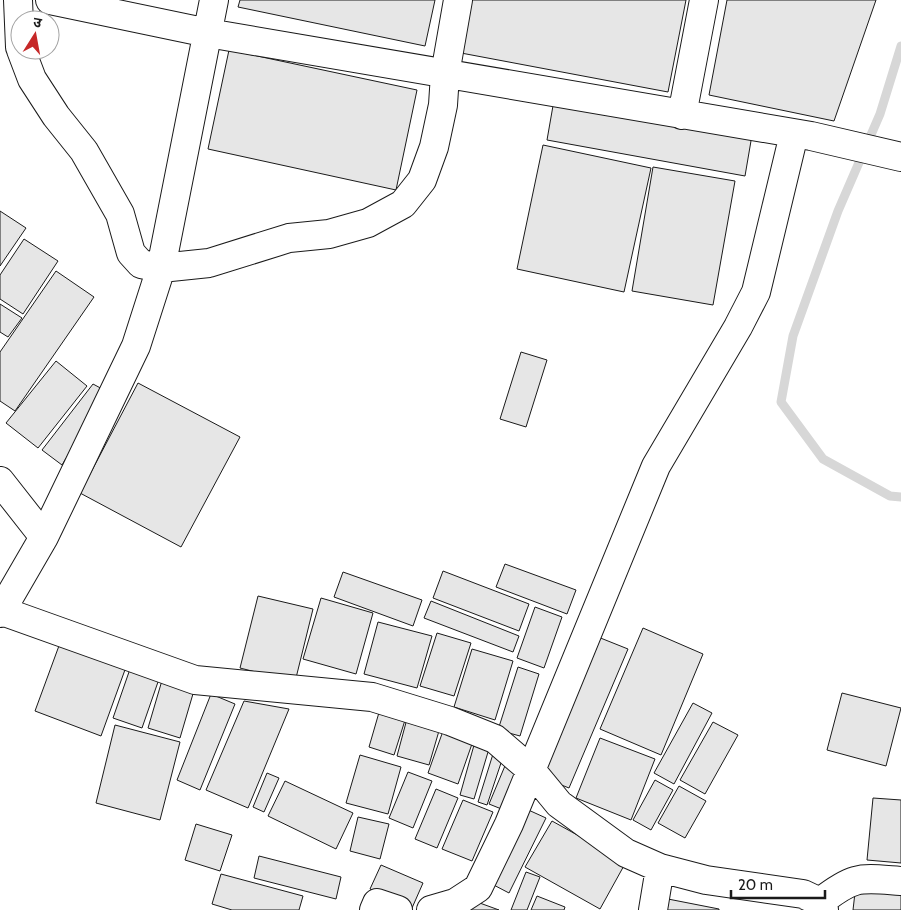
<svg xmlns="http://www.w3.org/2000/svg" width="901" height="910" viewBox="0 0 901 910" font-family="Cabin,'Noto Sans Devanagari',sans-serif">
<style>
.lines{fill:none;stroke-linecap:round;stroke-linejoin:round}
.stream{stroke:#d7d7d7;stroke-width:9}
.building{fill:#e6e6e6;stroke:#1a1a1a}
.minor-casing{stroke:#1a1a1a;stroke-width:30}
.minor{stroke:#fff;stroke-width:28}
</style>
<rect width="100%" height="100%" fill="#fff"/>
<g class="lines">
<path class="stream" d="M 901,46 L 880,114 L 838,211 L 793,336 L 781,402 L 823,459 L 890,496 L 901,497"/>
</g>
<path class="building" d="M 240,0 L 435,0 L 425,46 L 238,7 Z
M 471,0 L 686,0 L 668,92 L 461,53 Z
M 727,0 L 876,0 L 834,121 L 709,95 Z
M 229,50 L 417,90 L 396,190 L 208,149 Z
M 554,100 L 752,135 L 745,176 L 547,140 Z
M 543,145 L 651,168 L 624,292 L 517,269 Z
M 653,167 L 735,181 L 713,305 L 632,291 Z
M 0,211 L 26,228 L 0,266 Z
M 24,239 L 58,261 L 23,314 L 0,299 L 0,275 Z
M 56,271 L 94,297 L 15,411 L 0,401 L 0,352 Z
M 0,304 L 22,318 L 8,337 L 0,332 Z
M 521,352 L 547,360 L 526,427 L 500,419 Z
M 56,361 L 87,386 L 38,448 L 6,423 Z
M 138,383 L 240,437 L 181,547 L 80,493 Z
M 93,384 L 106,391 L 62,465 L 42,450 Z
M 505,564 L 576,590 L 567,614 L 496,587 Z
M 443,571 L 529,604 L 519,631 L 433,598 Z
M 343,572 L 422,600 L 413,626 L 334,597 Z
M 258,596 L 313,609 L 295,682 L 240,668 Z
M 321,598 L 373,613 L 356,674 L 303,659 Z
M 431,601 L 519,636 L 513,652 L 424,618 Z
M 535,607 L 562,617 L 544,668 L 517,658 Z
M 378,622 L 432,636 L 417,688 L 364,674 Z
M 643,628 L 703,654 L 661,755 L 600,729 Z
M 437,633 L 471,643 L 454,696 L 420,686 Z
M 598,637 L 628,649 L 569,788 L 539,776 Z
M 60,643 L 126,667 L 101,736 L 35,711 Z
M 472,649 L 513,661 L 495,720 L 454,707 Z
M 518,667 L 539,674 L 520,736 L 498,730 Z
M 130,669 L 159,679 L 142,728 L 113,718 Z
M 163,677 L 195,687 L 180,738 L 148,728 Z
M 842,693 L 901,708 L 886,766 L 827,750 Z
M 211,694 L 235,704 L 200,790 L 177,780 Z
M 244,701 L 289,709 L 248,808 L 206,790 Z
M 693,703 L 712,713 L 674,784 L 654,773 Z
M 380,709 L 406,717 L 394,755 L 369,747 Z
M 408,715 L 441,724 L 429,765 L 397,756 Z
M 713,722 L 738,735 L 705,794 L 680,780 Z
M 115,725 L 180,742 L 160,820 L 96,803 Z
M 443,731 L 473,741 L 458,784 L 428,773 Z
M 476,738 L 491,742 L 474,799 L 460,795 Z
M 600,738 L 655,759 L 631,820 L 576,798 Z
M 493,754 L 503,757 L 487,805 L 478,802 Z
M 360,755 L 401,767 L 388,814 L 346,803 Z
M 507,761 L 526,769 L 509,812 L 489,804 Z
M 408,772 L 432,781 L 413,828 L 389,818 Z
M 267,773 L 279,778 L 264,812 L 253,807 Z
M 655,780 L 673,790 L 651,830 L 633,820 Z
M 285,781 L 353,813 L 336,849 L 268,816 Z
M 679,786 L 706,801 L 685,838 L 658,823 Z
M 436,789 L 458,798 L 437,848 L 415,839 Z
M 873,798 L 901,800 L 901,863 L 867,860 Z
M 463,800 L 493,812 L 472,861 L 442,849 Z
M 524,808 L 546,818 L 509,893 L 488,882 Z
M 358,817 L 389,824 L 380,859 L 350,851 Z
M 552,821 L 626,862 L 600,909 L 525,867 Z
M 196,824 L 232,835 L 220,871 L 185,860 Z
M 259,856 L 341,877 L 336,899 L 254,878 Z
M 381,865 L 423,883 L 412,908 L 370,889 Z
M 526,872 L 540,877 L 527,910 L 511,910 Z
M 221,874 L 303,896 L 299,910 L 232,910 L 212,904 Z
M 856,884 L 901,890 L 901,910 L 853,910 Z
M 537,896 L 565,907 L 564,910 L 531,910 Z
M 466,898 L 499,910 L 462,910 Z
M 668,899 L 719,909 L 719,910 L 666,910 Z"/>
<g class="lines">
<g class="minor-casing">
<path id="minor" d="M 18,0 L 20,47
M 50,0 L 208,33 L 811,136 L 901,157
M 21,50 L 32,79 L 56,116 L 84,151 L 120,214 L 131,253 L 141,264 L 161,268 L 209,263 L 289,238 L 329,234 L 368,223 L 403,204 L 422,180 L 434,147 L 443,105 L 445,74 L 458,0
M 682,115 L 704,0
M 0,481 L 44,537 L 0,613
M 44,537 L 136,346 L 161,268 L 214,0
M 2,611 L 195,680 L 372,697 L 450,721 L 495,739 L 531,770 L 559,804 L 626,853 L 660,868 L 706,880 L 803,894 L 820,902 L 824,910
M 820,902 C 855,875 859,878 901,881
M 374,910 L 377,903 L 398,910
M 431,910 L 455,903 L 478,888 L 509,824 L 656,466 L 738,327 L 756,292 L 794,134
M 653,910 L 660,868"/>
</g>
<use href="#minor" class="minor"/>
</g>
<g transform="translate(35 35) rotate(11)"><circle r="24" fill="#ffffff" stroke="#a3a3a3"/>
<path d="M0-4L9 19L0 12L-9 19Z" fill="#c62828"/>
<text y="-8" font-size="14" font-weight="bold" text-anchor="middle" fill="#1a1a1a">उ</text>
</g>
<path d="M731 890v8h94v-8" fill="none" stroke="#1a1a1a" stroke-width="2.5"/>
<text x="738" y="890" font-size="15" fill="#1a1a1a" stroke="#ffffff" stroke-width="4" paint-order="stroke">20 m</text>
</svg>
